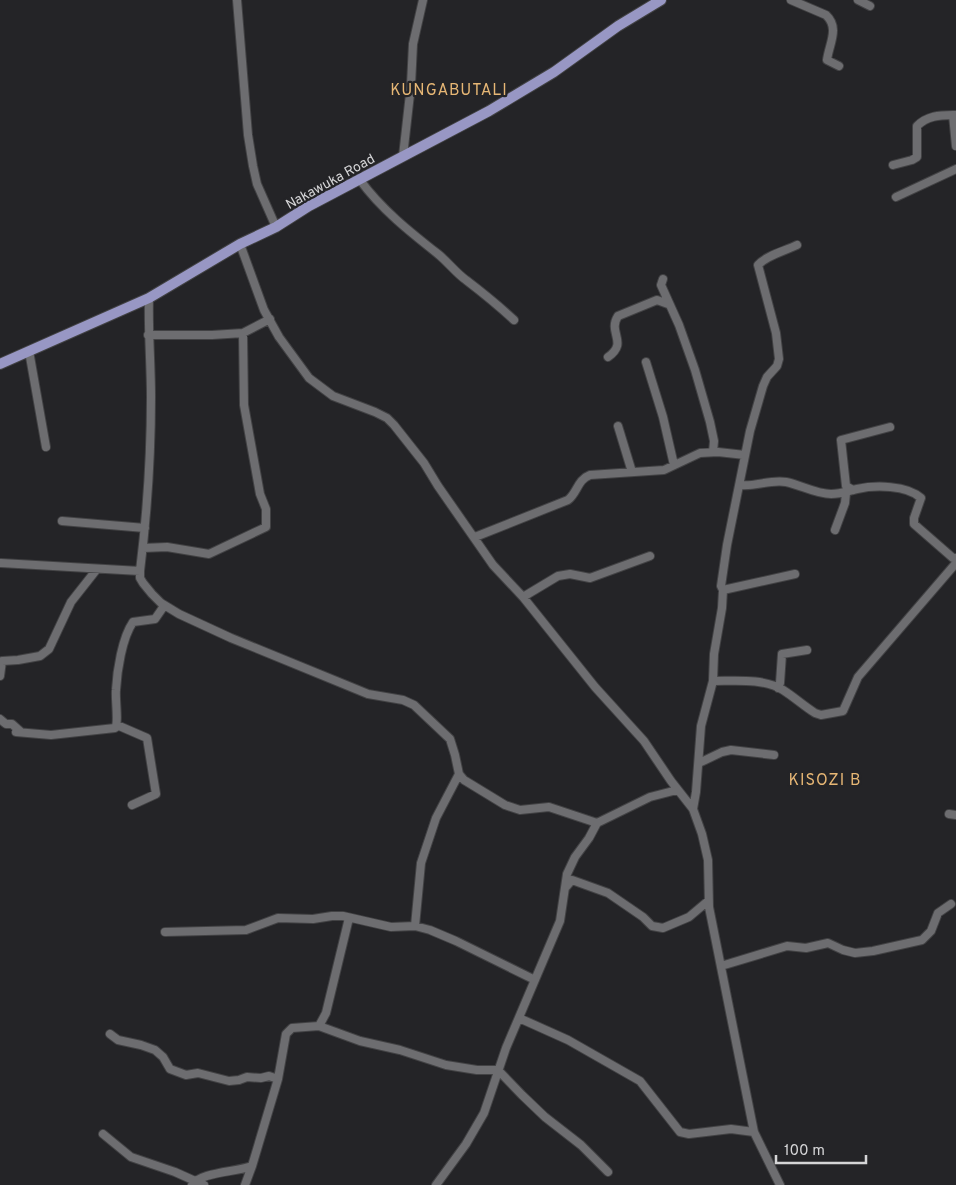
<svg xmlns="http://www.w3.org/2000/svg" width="956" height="1185" viewBox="0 0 956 1185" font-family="Overpass,sans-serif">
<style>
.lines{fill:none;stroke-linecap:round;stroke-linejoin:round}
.minor-casing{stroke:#424244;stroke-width:10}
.major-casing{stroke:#424244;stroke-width:12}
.minor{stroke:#6d6d70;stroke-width:8}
.major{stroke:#9897c4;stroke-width:10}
.labels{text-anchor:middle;stroke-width:4.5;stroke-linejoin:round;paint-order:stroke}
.street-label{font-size:14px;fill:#d5d5d7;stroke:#242427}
.quarter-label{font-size:16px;letter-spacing:1px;fill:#e7b775;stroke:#242427}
</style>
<rect width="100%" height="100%" fill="#242427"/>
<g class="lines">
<g class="minor-casing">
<path id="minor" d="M 237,0 L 248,135 L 253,166 L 257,184 L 276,227
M 791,0 L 826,15 C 840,28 829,44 827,60 L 839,66
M 858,0 L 870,6
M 956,115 L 953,115 L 956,146
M 403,156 L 411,85 L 413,44 L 423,0
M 893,165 L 912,160 L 917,157 L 917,126 C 927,116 939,115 953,115
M 360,180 C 381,209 410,232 438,254 C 448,262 456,273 466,280 C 483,293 499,306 514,320
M 896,197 L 956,169
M 240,244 L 264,310 L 279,337 L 309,378 L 333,396 L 375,412 L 387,418 L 394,425 L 424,463 L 438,486 L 493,565 L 523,597 L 595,687 L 644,741 L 671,781 L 693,809 L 702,834 L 708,860 L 709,907 L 754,1132 L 780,1185
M 663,279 L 661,285 L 679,325 L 695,370 L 710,422 L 714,441 L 713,452
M 149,298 C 148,331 151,364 151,397 C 151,455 147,514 140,571 L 140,578 L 143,583 L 152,594 L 161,603 L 179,614 L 231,638 L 368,694 L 403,700 L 414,705 L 450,739 L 455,755 L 459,774 L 464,780 L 505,805 L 520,810 L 549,807 L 597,823
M 148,335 L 212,335 L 243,333 L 270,319
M 29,351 L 46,447
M 608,357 C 629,342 607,333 618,316 L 657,300 L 668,304
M 646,362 L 663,417 L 674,465
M 618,426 L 632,472
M 740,485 C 755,487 771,479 786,482 C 801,485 816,494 831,494 C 841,494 848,491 857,489 C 875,485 907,485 921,498 L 914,518 L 914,524 L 953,558 L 956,558
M 853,490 L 846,486 L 841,440 L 890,427
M 62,521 L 145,528
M 835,530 L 845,503 L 846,493
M 475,537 L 568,500 C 578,492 577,480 590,475 L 664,470 L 700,453 L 718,452 L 745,455
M 143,548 L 167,547 L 209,554 L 266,527 L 266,509 L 260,494 L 244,405 L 243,333
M 1,563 L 140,571
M 723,590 L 795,574
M 523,597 L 558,576 L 570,574 L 590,578 L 650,556
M 0,676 L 2,661 L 18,660 L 40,656 L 49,649 L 71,602 L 97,569
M 713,681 C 735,681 764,678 783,690 C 794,697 804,706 815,713 L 821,715 L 843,711 L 858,677 L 956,563
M 778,688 L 780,683 L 782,654 L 807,650
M 0,719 L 6,724 L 12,724 L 21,732
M 117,725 L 147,738 L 156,794 L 132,805
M 16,732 L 51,735 L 115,728 C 119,723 115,699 116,690 C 117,671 122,638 133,622 L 155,619 L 164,606
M 699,763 L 722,752 L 731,750 L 774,755
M 693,809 L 696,792 L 701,726 L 713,681 L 714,654 L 722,608 L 723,590 L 721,586 L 727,545 L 750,431 L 763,386 L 767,377 L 777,366 L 779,359 L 776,333 L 758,265 C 767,255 785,251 797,245
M 949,814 L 956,815
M 566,887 L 572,880 L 608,893 L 643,917 L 652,926 L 663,928 L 689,917 L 708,901
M 415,926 L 421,863 L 436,818 L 459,774
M 165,932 L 246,930 L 278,918 L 313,919 L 332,916 L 343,916 L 391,927 L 415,926 L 430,930 L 456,941 L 535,980
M 721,966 L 787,946 L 806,948 L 828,943 L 843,950 L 855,953 L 873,951 L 922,940 L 931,931 L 938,913 L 951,904
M 519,1018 L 568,1040 L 640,1081 L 680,1132 L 689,1134 L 731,1129 L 754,1132
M 319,1026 L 360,1041 L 400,1050 L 446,1065 L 477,1070 L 498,1070 L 522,1095 L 545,1117 L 581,1145 L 608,1172
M 110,1034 L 118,1040 L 141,1045 L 155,1050 L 163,1057 L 170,1069 L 186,1075 L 198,1073 L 229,1081 L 239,1080 L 247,1077 L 261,1078 L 269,1076 L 278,1079
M 103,1134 L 131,1157 L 175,1172 L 204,1185
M 192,1185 C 200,1172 237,1172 252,1166 L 278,1079 L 286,1034 L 292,1028 L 319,1026 L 326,1013 L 349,918
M 245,1185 L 252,1166
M 436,1185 L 466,1144 L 484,1113 L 506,1048 L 560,921 L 567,874 L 575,857 L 589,838 L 597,823 L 650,797 L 677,790"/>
</g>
<g class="major-casing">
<path id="major" d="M 0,364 L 149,298 L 240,244 L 276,227 L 309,206 L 489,111 L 554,72 L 618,26 L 661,0"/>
</g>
<use href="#minor" class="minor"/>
<use href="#major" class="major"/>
</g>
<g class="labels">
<g class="street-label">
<text transform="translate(330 181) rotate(-29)" y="5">Nakawuka Road</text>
</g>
<g class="quarter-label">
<text x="449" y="95">KUNGABUTALI</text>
<text x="825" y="785">KISOZI B</text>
</g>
</g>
<path d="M776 1155v8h90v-8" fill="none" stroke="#d5d5d7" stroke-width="2.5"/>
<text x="784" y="1155" font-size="15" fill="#d5d5d7" stroke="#242427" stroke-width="4" paint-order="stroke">100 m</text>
</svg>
